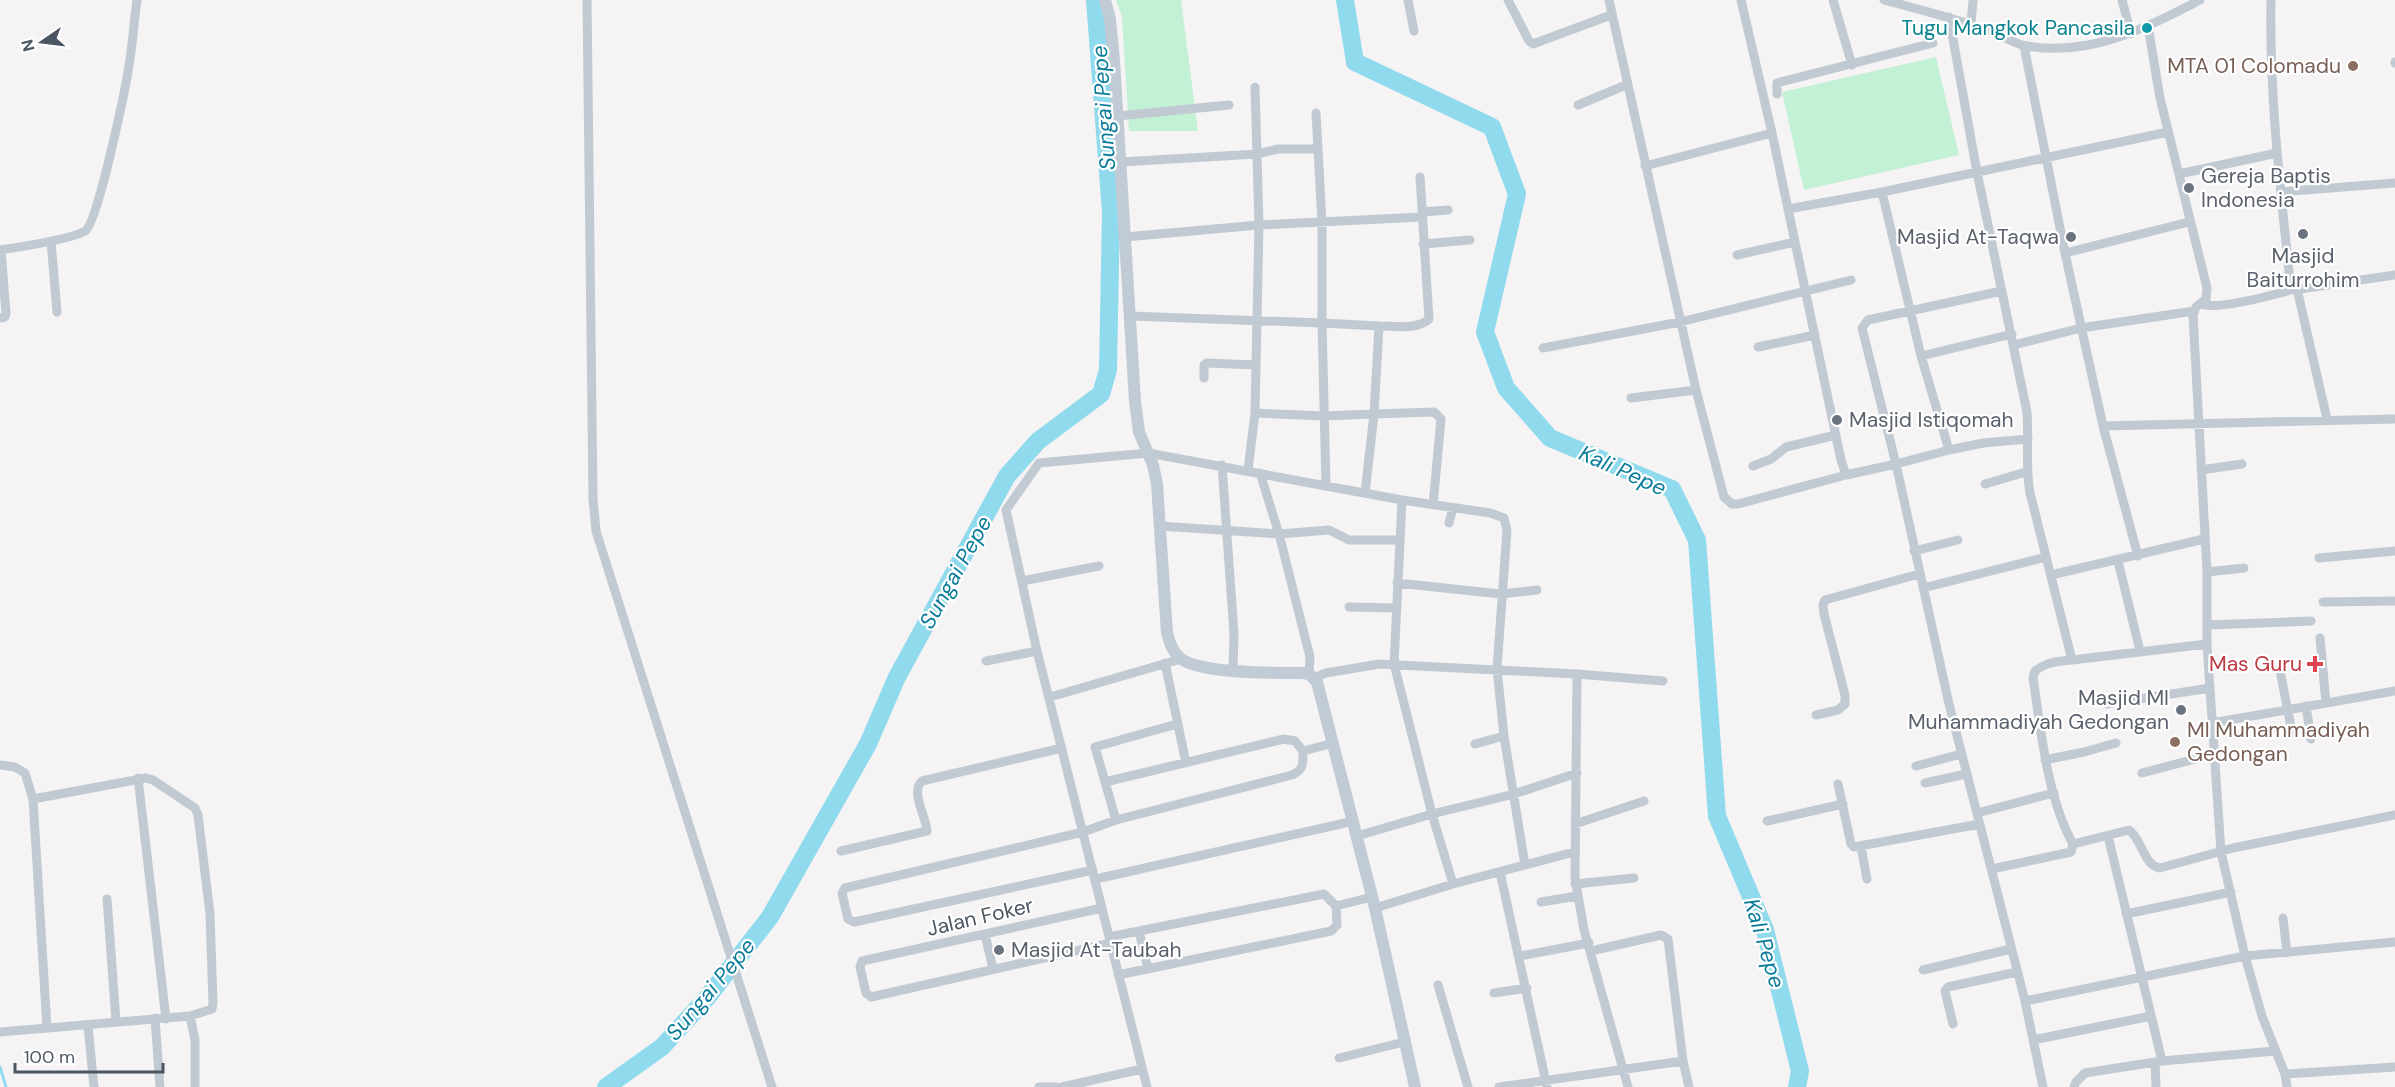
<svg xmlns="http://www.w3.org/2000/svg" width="2395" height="1087" viewBox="0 0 2395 1087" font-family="'DM Sans',sans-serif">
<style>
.green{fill:#c3f1d5}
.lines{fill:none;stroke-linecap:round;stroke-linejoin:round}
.stream{stroke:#90daee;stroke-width:3}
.river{stroke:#90daee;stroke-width:18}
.minor{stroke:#c1cad2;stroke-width:9}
.secondary{stroke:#c1cbd6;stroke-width:12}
.culture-dot{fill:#0f9aa8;stroke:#fff;stroke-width:2}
.education-dot{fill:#8d6e63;stroke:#fff;stroke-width:2}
.worship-dot{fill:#6b7280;stroke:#fff;stroke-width:2}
.health-dot{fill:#e0444e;stroke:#fff;stroke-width:2}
.labels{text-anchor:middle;stroke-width:4.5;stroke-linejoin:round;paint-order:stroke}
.culture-label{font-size:21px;fill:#0d838f;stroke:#fff;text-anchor:end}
.education-label{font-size:21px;fill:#785e54;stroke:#fff;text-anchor:end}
.worship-label{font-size:21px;fill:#5b616d;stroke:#fff;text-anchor:start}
.health-label{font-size:21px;fill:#be3a42;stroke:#fff;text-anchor:end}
.street-label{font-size:21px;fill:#4a5661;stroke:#fff}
.water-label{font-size:22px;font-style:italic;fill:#0c7c9b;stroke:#fff}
</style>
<rect width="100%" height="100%" fill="#f5f3f3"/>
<path class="green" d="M 1116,0 L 1181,0 L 1198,131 L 1129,131 L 1122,17 Z
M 1936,57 L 1959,155 L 1804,190 L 1782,92 Z"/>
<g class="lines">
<path class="stream" d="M 0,1067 L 6,1087"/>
<path class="river" d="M 1345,0 L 1355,62 L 1492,127 L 1517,194 L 1485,332 L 1506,388 L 1550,438 L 1672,489 L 1697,540 L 1717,816 L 1765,930 L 1800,1071 L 1797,1087
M 606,1087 L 662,1047 L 706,999 L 770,917 L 868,744 L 897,677 L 1007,476 L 1038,441 L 1101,394 L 1108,370 L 1111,212 L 1095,0"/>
<path class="minor" d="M 587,0 L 593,499 L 596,531 L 772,1087
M 1408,0 L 1414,31
M 1508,0 L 1529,41 L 1533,44 L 1611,15
M 1609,0 L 1696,390 L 1724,497 L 1732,504 L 1738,504 L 1846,475
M 1741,0 L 1772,133 L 1841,460 L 1846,475 L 1896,464 L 1949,704 L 2025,1001 L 2043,1087
M 1833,0 L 1852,65
M 1884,0 C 1918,9 1952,18 1985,29 C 1999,33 2013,44 2027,46 C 2090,57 2146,28 2200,0
M 2122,0 L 2131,34
M 1949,17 L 1977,172 L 2027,412 C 2029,439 2025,466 2030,493 L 2072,660 C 2058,661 2047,662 2035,671 L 2033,678 C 2041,731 2047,797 2073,844 L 2129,830 C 2142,839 2144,866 2160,868 L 2233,848 L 2395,815
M 1971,24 L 1973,0
M 2148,26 L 2160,98 L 2207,288 L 2206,299 L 2196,307 L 2193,315 L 2207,572 L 2207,644 L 2221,852 L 2245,956 L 2262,1016 L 2285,1074 L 2287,1087
M 2024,46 L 2065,253 L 2103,426 L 2138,556
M 2395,62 L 2395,63
M 1777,94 L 1777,83 L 1933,43
M 1578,105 L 1626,85
M 1316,113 L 1318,149
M 1118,116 L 1229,105
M 1121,162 L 1257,154 L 1278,149 L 1318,149 L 1322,223 L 1322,323 L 1130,316
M 1645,166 L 1772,133
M 2179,174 L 2277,153
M 1882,192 L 1921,356 L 1949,450
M 2281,192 L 2395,183
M 1788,209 L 1882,192 L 2168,132
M 1422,212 L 1448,210
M 1125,237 L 1259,225 L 1255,87
M 51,241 L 57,312
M 1423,244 L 1470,240
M 0,250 C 19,247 70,240 85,231 C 98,224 127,81 130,59 C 133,40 134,20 137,0
M 2065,253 L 2189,222
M 1737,255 L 1795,242
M 2297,289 L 2327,419
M 2293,290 L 2395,275
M 2002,291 L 1868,320 L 1862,328 L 1896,464 L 1949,450 L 1983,443 L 2028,439
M 2201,304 C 2217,310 2273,295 2291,290 C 2281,194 2269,97 2271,0
M 0,318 L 5,317 L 6,313 L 1,250
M 2014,345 L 2081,328 L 2194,311
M 1758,347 L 1815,335
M 1543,348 L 1680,322 L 1851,280
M 1921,356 L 2012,334
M 1204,378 L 1204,365 L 1207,363 L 1256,365
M 1631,398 L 1696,390
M 1255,413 L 1324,416 L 1374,414 L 1379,326 C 1394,326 1418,330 1429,319 L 1420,177
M 2103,426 L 2395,419
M 1222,465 L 1234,634 L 1233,670
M 1753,466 L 1771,459 L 1786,447 L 1836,435
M 1248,470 L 1255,413 L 1259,225 L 1422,217
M 2201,470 L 2242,464
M 1260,473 L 1279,534 L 1310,657 L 1309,674
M 1985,484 L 2026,472
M 1326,485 L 1322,323 L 1379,326
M 1365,493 L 1374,414 L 1434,412 L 1441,419 L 1433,505
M 1402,500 L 1394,664 L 1432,814 L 1514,794 L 1577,773
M 1449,523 L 1453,508
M 1160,526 L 1279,534 L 1329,530 L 1349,540 L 1400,540
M 1914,551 L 1958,540
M 2319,558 L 2395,551
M 2118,561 L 2140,651
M 2207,572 L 2244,568
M 2051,575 L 2204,539
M 1022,581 L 1099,566
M 1397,583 L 1501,594 L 1537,590
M 1923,588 L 2046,557
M 2323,602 L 2395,601
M 1349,607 L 1397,608
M 2207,625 L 2311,621
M 2320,638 L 2326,703
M 2072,660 L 2207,644
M 986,661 L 1037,651
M 1165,663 L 1186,763
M 2280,671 L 2292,732
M 1577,674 L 1663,681
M 1314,678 L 1326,673 L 1379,664 L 1577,674 L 1575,878 L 1584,930 L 1628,1087
M 1050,697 L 1181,659
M 2107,704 L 2210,688
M 2306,706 L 2311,739
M 1816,715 L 1838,710 L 1845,704 L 1845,695 L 1824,614 L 1823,605 L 1825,600 L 1919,574
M 2212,723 L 2395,691
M 1177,724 L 1095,747 L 1116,820 L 1292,775 C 1304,770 1303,763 1303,751
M 1475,744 L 1504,736
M 2045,760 L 2084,752 L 2116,743
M 0,765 L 15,767 L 25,773 L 33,799 L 47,1028
M 1916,766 L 1961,754
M 2142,773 L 2214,754
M 138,778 L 166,1019
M 1105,782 L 1284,739 L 1295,741 L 1303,751 L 1334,743
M 1925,783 L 1966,774
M 1838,784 L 1851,844 L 1854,847 L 1980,824
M 1977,813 L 2054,793
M 1767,821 L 1843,804
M 1575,824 L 1644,801
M 1357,836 L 1432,814 L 1453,884
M 2108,836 L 2162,1061
M 1861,847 L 1867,879
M 841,851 L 927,831 C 926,816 910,792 922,781 L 1062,748
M 1992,869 L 2071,852 L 2073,844
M 1093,870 L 854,922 L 848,919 L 842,893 L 845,888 L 1083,832 L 1116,820
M 1500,872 L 1547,1087
M 1096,879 L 1354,821
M 1575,884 L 1634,878
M 107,899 L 116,1021
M 1541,902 L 1577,896
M 1102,908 L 862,961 L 860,967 L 866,993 L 871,997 L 1111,943
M 1375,908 L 1453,884 L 1574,852
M 2126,914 L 2231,892
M 2283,918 L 2287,953
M 1139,931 L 1148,969
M 985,934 L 993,969
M 1109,937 L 1324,894 L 1336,906 L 1372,897
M 1591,951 L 1661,935 L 1668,939 L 1683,1061 L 1689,1087
M 1520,956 L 1589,943
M 1923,970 L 2011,949
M 1118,975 L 1331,931 L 1337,925 L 1336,906
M 1438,985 L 1468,1087
M 1494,993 L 1527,988
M 2025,1001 L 2245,956 L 2395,942
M 190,1016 L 195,1040 L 195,1087
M 155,1018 L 160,1087
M 1953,1024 L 1945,991 L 1948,987 L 2017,972
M 88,1026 L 94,1087
M 0,1032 L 190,1016 L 212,1009 L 213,1003 L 210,914 L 198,815 L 195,808 L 153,780 L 146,778 L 33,799
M 2033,1040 L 2151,1016
M 1339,1058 L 1404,1042
M 2155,1062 L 2156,1087
M 2285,1074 L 2395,1067
M 1039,1087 L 1056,1087
M 1062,1087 L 1142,1069
M 1147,1087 L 1037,651 L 1006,510 L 1039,463 L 1148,453 L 1402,500 L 1490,513 L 1504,518 L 1507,530 L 1497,669 L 1504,736 L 1525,865
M 1499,1087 L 1683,1061
M 2074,1087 L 2076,1082 L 2085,1073 L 2162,1061 L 2275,1051"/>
<path class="secondary" d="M 1105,0 L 1110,19 L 1114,61 L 1135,401 L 1139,432 L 1153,465 L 1157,484 L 1167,633 C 1170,643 1172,651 1180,658 C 1199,674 1276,673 1303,673 L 1309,674 L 1317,682 L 1375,908 L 1415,1087"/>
</g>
<circle class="culture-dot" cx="2147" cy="28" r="6"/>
<g class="education-dot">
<circle cx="2353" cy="66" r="6"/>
<circle cx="2175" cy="742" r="6"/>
</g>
<g class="worship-dot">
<circle cx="2189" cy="188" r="6"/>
<circle cx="2303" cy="234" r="6"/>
<circle cx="2071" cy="237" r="6"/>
<circle cx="1837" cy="420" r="6"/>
<circle cx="2181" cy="710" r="6"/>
<circle cx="999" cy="950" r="6"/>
</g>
<path class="health-dot" d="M2312 655h6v6h6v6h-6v6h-6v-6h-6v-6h6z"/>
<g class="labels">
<g class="culture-label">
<text x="2135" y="35">Tugu Mangkok Pancasila</text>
</g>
<g class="education-label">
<text x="2341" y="73">MTA 01 Colomadu</text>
<text x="2187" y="737" text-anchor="start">MI Muhammadiyah<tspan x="2187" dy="24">Gedongan</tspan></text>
</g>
<g class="worship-label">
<text x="2201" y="183">Gereja Baptis<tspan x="2201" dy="24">Indonesia</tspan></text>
<text x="2059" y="244" text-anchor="end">Masjid At-Taqwa</text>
<text x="2303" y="263" text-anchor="middle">Masjid<tspan x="2303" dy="24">Baiturrohim</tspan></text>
<text x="1849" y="427">Masjid Istiqomah</text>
<text x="2169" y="705" text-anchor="end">Masjid MI<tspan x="2169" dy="24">Muhammadiyah Gedongan</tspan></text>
<text x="1011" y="957">Masjid At-Taubah</text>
</g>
<g class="health-label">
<text x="2302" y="671">Mas Guru</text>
</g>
<g class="street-label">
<text transform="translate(980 917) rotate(-13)" y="7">Jalan Foker</text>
</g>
<g class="water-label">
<text transform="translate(1103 108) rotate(-94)" y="8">Sungai Pepe</text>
<text transform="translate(1623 470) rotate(24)" y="8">Kali Pepe</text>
<text transform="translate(955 572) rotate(-61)" y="8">Sungai Pepe</text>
<text transform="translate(1765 943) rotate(73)" y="8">Kali Pepe</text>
<text transform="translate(710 989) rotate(-50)" y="8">Sungai Pepe</text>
</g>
</g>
<g transform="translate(42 42) rotate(256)" stroke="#ffffff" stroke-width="4.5" paint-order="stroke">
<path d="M0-4.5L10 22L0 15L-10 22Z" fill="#4a5661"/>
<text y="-9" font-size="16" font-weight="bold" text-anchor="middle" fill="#4a5661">N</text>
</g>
<path d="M15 1063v9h148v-9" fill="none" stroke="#4a5661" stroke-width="3"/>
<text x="24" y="1063" font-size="18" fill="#4a5661" stroke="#ffffff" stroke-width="4.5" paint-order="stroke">100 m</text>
</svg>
